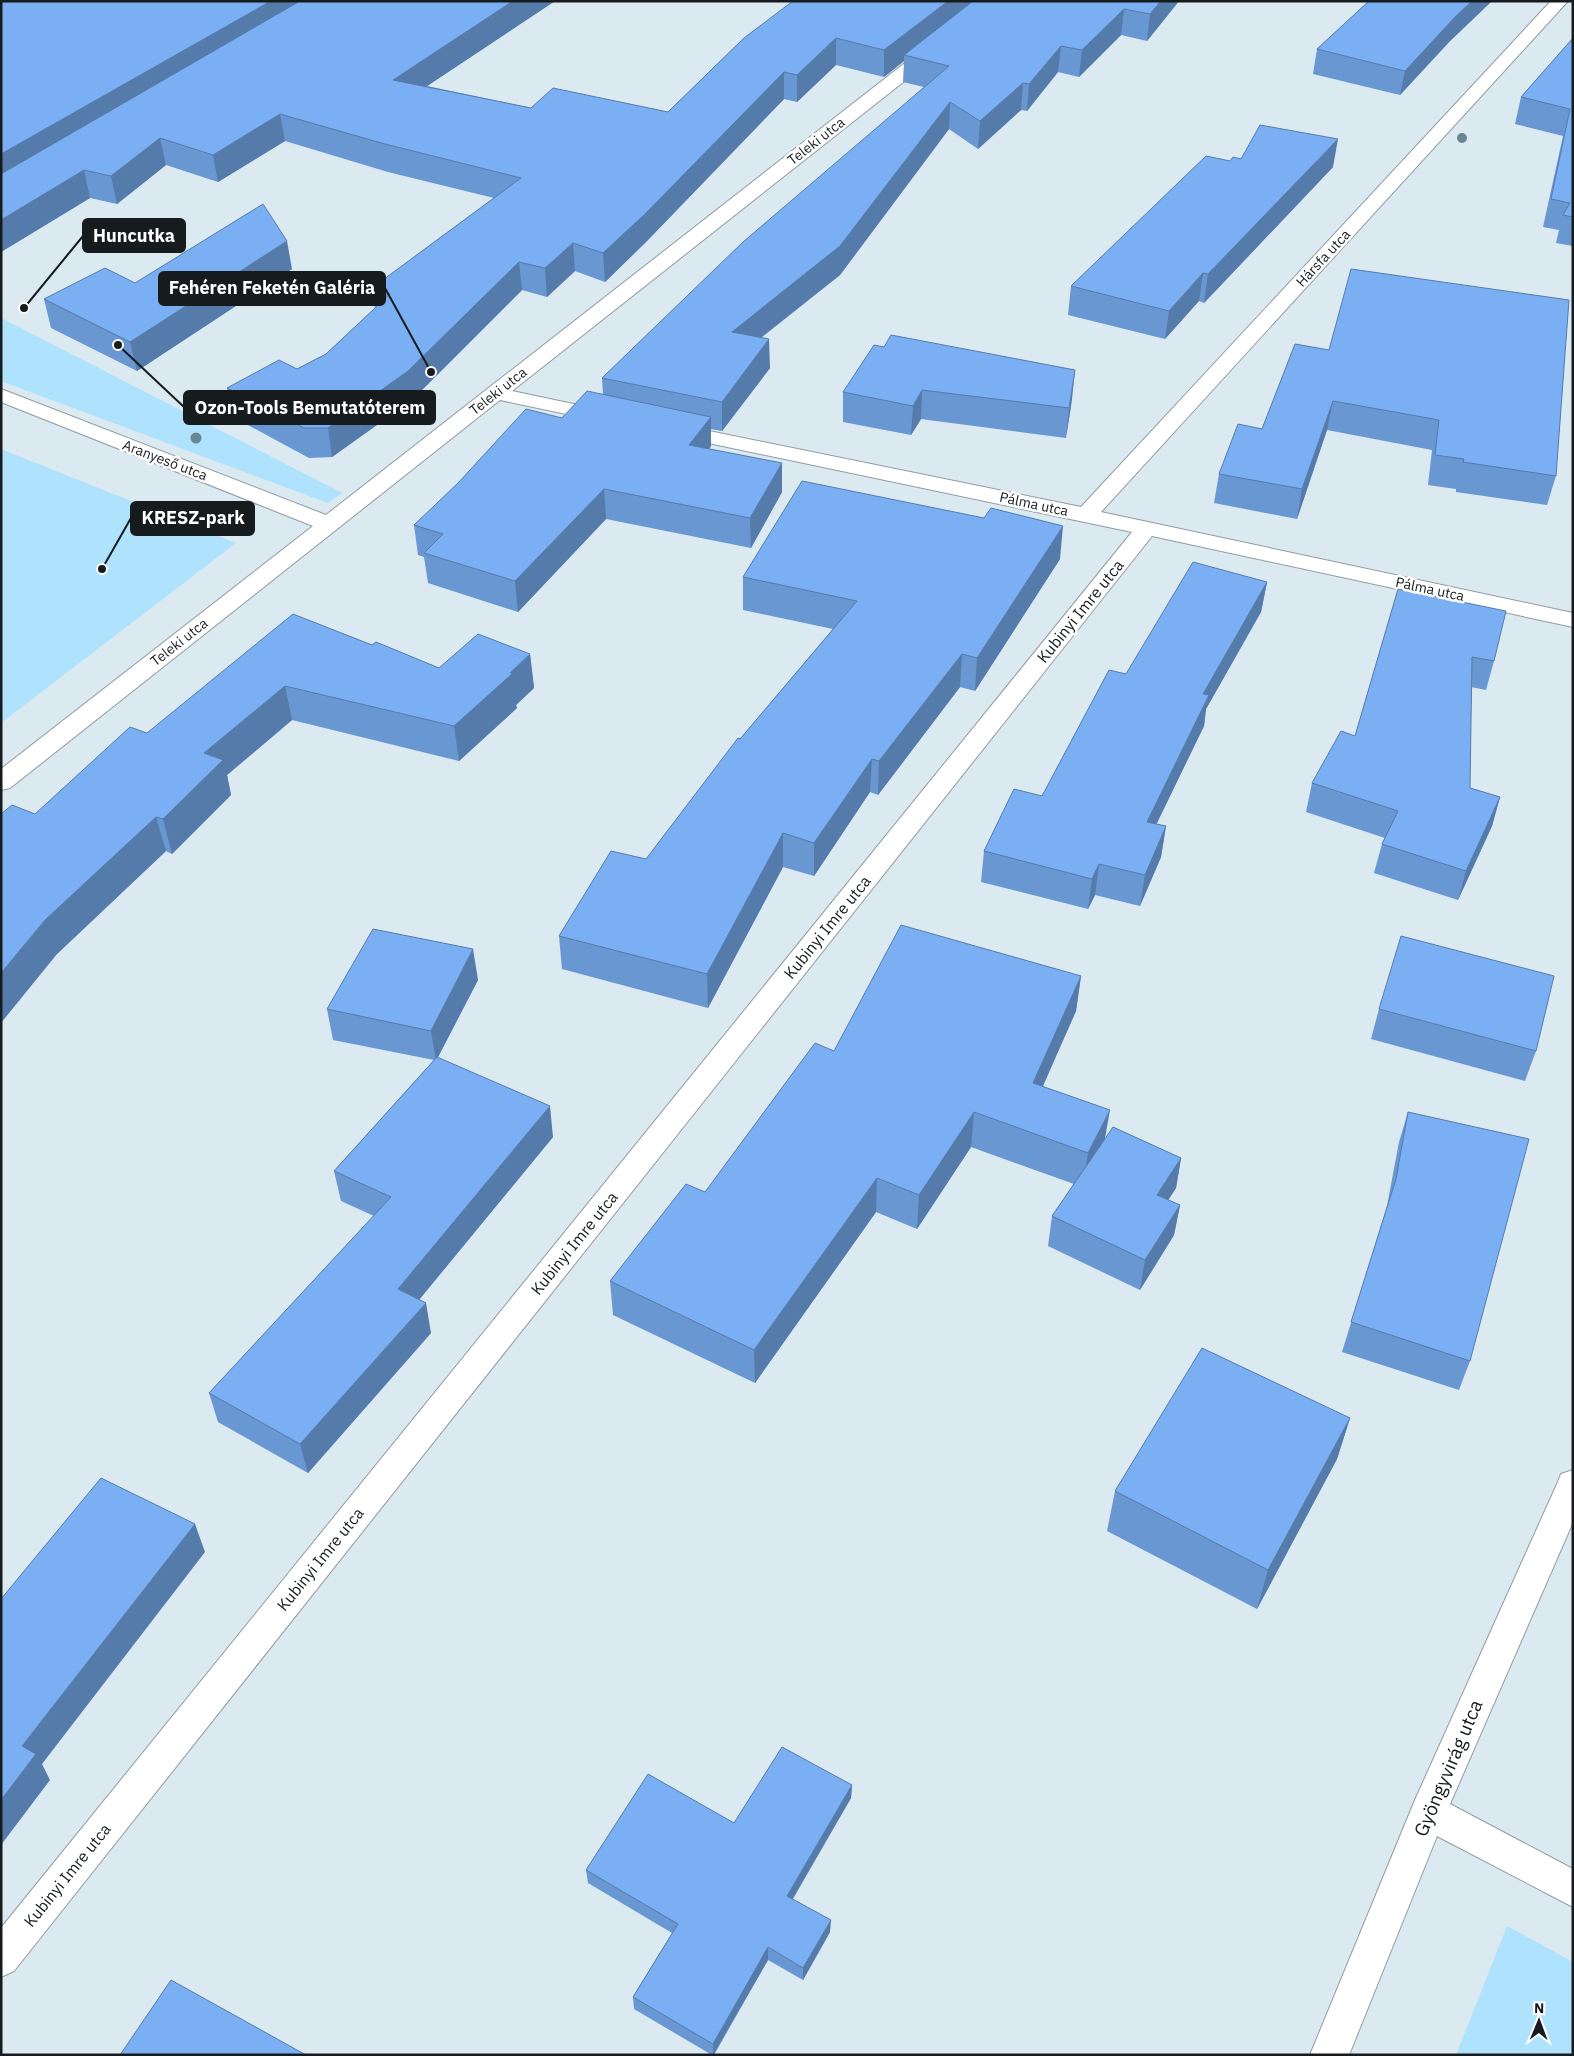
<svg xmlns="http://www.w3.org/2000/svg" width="1574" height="2056" viewBox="0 0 1574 2056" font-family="'IBM Plex Sans',sans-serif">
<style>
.green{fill:#afe2fc}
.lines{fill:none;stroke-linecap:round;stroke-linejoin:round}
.minor-casing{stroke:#8f9ca3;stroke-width:2}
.minor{fill:#fff;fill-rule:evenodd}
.tree{fill:#688795}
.wall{fill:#6997d1}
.shaded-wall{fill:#557baa}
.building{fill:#7ab0f3;stroke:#557baa}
.labels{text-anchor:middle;stroke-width:5;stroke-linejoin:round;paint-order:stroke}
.far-street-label{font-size:14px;fill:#161b1e;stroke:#fff}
.street-label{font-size:16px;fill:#161b1e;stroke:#fff}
.near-street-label{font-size:19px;fill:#161b1e;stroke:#fff}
.leader{fill:none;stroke:#161b1e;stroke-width:2}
.callout-dot{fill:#161b1e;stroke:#fff;stroke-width:2}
.callout{fill:#161b1e;stroke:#161b1e;stroke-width:2}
.callout-label{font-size:18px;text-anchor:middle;font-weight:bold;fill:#fff}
</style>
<rect width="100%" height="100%" fill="#dbe9f1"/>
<path class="green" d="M 1,318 L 342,493 L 328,503 L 1,381 Z
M 1,449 L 236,543 L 1,723 Z
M 1507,1926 L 1573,1962 L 1573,2055 L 1456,2055 Z"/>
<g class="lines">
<g class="minor-casing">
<path id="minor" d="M 1551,1 L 1568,1 L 1101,512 L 1573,613 L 1573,627 L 1152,536 L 14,1971 L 1,1977 L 1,1928 L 1132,532 L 675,436 L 668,434 L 665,430 L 668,426 L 675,424 L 1081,507 Z
M 934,44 L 940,45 L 942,49 L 940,53 L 512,391 L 616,413 L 619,417 L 616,421 L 609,423 L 500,400 L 10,788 L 1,790 L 1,769 L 313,526 L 1,402 L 1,389 L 326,515 L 928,45 Z
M 1573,1470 L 1573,1522 L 1450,1804 L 1573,1869 L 1573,1907 L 1437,1836 L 1349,2055 L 1310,2055 L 1415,1800 L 1557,1484 L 1561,1474 Z"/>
</g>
<use href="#minor" class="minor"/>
</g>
<g class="tree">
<circle cx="1462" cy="138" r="5"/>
<circle cx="196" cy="438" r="5.5"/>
</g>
<path class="wall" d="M 1,1 L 555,1 L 427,86 L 531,108 L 668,112 L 744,38 L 1179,1 L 1147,41 L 1121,35 L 1079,77 L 1058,72 L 1027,111 L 1021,110 L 978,149 L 949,129 L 840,275 L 761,338 L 770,368 L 722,431 L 711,429 L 711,446 L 709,449 L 782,463 L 782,492 L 751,548 L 606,519 L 518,612 L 428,583 L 424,557 L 418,555 L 414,525 L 562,418 L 603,394 L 602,378 L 924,87 L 903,82 L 904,61 L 884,77 L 836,65 L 797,102 L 784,99 L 646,242 L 605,282 L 575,271 L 547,297 L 522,290 L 412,400 L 332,457 L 309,458 L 233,417 L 227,388 L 297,369 L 326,354 L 375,308 L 372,288 L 494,198 L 388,172 L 285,141 L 218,182 L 166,165 L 117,204 L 90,198 L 1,252 Z
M 1369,1 L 1492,1 L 1450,41 L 1400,95 L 1313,74 L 1317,49 Z
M 1573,38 L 1573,246 L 1556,243 L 1559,230 L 1543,227 L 1563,136 L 1515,124 L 1521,97 Z
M 1241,159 L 1333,167 L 1204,303 L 1199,301 L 1165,339 L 1068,315 L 1071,286 L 1230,161 Z
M 292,269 L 137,371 L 51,328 L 44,299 L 135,283 Z
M 1295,344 L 1556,476 L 1547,505 L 1456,492 L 1456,489 L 1428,485 L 1432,450 L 1327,430 L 1297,519 L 1214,503 L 1219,474 L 1262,429 Z
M 884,347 L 1072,399 L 1066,438 L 921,419 L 911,435 L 843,422 L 843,392 Z
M 1060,559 L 975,691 L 960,687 L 878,795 L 870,792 L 814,876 L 783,867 L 708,1008 L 562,969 L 559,936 L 646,859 L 740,739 L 833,629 L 743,610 L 743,577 Z
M 1267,582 L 1261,612 L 1206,709 L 1204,726 L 1156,824 L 1166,826 L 1161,857 L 1140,906 L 1095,895 L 1088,909 L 981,882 L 984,851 L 1042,796 L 1126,674 Z
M 1398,589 L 1494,661 L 1486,690 L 1471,687 L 1470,788 L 1500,797 L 1492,826 L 1458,900 L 1374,873 L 1382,844 L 1385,838 L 1306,812 L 1312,783 L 1355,736 Z
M 372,645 L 439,668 L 530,654 L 534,688 L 516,705 L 517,708 L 459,761 L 292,720 L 227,775 L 231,795 L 172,854 L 166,851 L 57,954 L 35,814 L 147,733 Z
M 1081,976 L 1076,1011 L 1042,1087 L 1105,1139 L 1181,1158 L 1176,1188 L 1168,1200 L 1180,1205 L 1174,1235 L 1140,1290 L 1048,1246 L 1052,1216 L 1074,1184 L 971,1147 L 917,1229 L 876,1212 L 755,1383 L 613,1315 L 610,1281 L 705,1192 L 834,1051 Z
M 478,980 L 438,1057 L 553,1137 L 419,1300 L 431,1333 L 308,1473 L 218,1422 L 209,1393 L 374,1216 L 341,1201 L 334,1171 L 434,1060 L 333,1040 L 327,1009 Z
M 1379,1009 L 1536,1051 L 1525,1081 L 1371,1039 Z
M 1408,1112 L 1470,1361 L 1459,1390 L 1342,1352 L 1387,1206 L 1399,1142 Z
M 1350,1418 L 1337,1459 L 1257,1609 L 1107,1531 L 1115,1491 Z
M 852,1785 L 851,1798 L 793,1899 L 830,1932 L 803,1980 L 768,1960 L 714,2055 L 712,2055 L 634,2009 L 633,1997 L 672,1933 L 588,1883 L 586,1870 Z"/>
<path class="shaded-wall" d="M 271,1 L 321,1 L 1,186 L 1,154 Z
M 513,1 L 555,1 L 397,106 L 393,80 Z
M 948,1 L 981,1 L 904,55 L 904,61 L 884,77 L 884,50 Z
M 1161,1 L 1179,1 L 1147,41 L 1150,14 Z
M 1472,1 L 1492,1 L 1450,41 L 1400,95 L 1405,71 L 1455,17 Z
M 1124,9 L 1121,35 L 1079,77 L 1082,50 Z
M 836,38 L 836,65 L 797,102 L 797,75 Z
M 1061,46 L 1058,72 L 1027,111 L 1029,84 Z
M 784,72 L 784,99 L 646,242 L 605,282 L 603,253 Z
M 1023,83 L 1021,110 L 978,149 L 980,121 Z
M 950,102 L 949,129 L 840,275 L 732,360 L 732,332 Z
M 280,114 L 285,141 L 218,182 L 213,155 Z
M 160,138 L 166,165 L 117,204 L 111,176 Z
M 1338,139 L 1333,167 L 1204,303 L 1208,274 Z
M 84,170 L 90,198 L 1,252 L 1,220 Z
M 287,241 L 292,269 L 137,371 L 130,342 Z
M 573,243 L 575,271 L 547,297 L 545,268 Z
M 519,262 L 522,290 L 412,400 L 332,457 L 328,428 Z
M 1203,273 L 1199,301 L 1165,339 L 1169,311 Z
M 769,339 L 770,368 L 722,431 L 722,402 Z
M 1075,370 L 1072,399 L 1066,438 L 1069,408 Z
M 922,390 L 921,419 L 911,435 L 913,406 Z
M 1333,401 L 1327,430 L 1297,519 L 1302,489 Z
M 711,417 L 711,446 L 690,475 L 689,445 Z
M 782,463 L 782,492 L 751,548 L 750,518 Z
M 604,489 L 606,519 L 518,612 L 515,581 Z
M 1063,526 L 1060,559 L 975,691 L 977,658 Z
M 1267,582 L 1261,612 L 1206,709 L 1204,726 L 1143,852 L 1147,822 L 1203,694 Z
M 530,654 L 534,688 L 516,705 L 517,708 L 459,761 L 454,726 Z
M 962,654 L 960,687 L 878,795 L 879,761 Z
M 285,686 L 292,720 L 227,775 L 231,795 L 172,854 L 163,819 L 204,753 Z
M 872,759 L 870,792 L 814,876 L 814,843 Z
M 1500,797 L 1492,826 L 1458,900 L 1466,871 Z
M 156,817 L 166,851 L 57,954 L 1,1023 L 1,973 L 45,920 Z
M 1166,826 L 1161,857 L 1140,906 L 1145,875 Z
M 783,833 L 783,867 L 708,1008 L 707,974 Z
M 1099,864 L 1095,895 L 1088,909 L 1092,879 Z
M 473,949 L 478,980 L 436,1061 L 431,1031 Z
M 1081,976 L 1076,1011 L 1029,1118 L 1033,1083 Z
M 550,1106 L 553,1137 L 404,1318 L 398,1289 Z
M 1110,1110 L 1104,1144 L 1083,1187 L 1088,1153 Z
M 974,1112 L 971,1147 L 917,1229 L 919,1195 Z
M 1181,1158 L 1176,1188 L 1152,1225 L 1157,1195 Z
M 877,1178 L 876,1212 L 755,1383 L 754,1350 Z
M 1180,1205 L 1174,1235 L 1140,1290 L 1145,1260 Z
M 426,1303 L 431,1333 L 308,1473 L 300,1444 Z
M 1350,1418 L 1337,1459 L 1257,1609 L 1268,1570 Z
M 195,1524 L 205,1552 L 42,1764 L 50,1780 L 1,1845 L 1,1800 L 22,1746 Z
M 852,1785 L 851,1798 L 787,1908 L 787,1896 Z
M 831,1920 L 830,1932 L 803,1980 L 803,1968 Z
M 768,1947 L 768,1960 L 713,2055 L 713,2044 Z"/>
<path class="building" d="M 1,1 L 271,1 L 1,154 Z
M 300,1 L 513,1 L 393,80 L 531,108 L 553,88 L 668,112 L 744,38 L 793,1 L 948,1 L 884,50 L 836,38 L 797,75 L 784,72 L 645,214 L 603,253 L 573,243 L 545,268 L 519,262 L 408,371 L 328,428 L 304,428 L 227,388 L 279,360 L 297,369 L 326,354 L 390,294 L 372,288 L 521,178 L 385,144 L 280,114 L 213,155 L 160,138 L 111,176 L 84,170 L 1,220 L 1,174 Z
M 973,1 L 1161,1 L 1150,14 L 1124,9 L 1082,50 L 1061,46 L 1029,84 L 1023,83 L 980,121 L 950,102 L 840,246 L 732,332 L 769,339 L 722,402 L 602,378 L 743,242 L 949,66 L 904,55 Z
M 1369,1 L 1472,1 L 1455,17 L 1405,71 L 1317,49 Z
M 1573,38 L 1573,217 L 1563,215 L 1570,203 L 1551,199 L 1570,109 L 1521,97 Z
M 1260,125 L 1338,139 L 1208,274 L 1203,273 L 1169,311 L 1071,286 L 1206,156 L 1230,161 L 1233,157 L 1241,159 Z
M 263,204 L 287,241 L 130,342 L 44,299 L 105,268 L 135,283 Z
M 1351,269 L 1569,300 L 1556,476 L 1463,462 L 1464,459 L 1435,455 L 1439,420 L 1333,401 L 1302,489 L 1219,474 L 1238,424 L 1262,429 L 1295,344 L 1329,350 Z
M 891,335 L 1075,370 L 1069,408 L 922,390 L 913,406 L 843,392 L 874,345 L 884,347 Z
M 587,391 L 711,417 L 689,445 L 782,463 L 750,518 L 604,489 L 515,581 L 424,553 L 443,534 L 414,525 L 458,483 L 526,409 L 562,418 Z
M 802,481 L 984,518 L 991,508 L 1063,526 L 977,658 L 962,654 L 879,761 L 872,759 L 814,843 L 783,833 L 707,974 L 559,936 L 611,851 L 646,859 L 738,738 L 740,739 L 857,601 L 743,577 Z
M 1193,562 L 1267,582 L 1203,694 L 1209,695 L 1147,822 L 1166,826 L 1145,875 L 1099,864 L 1092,879 L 984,851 L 1014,789 L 1042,796 L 1109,670 L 1126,674 Z
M 1398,589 L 1506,611 L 1494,661 L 1472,657 L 1470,788 L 1500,797 L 1466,871 L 1382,844 L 1398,811 L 1312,783 L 1341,731 L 1355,736 Z
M 293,614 L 372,645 L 376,642 L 439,668 L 478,634 L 530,654 L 510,673 L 513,673 L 454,726 L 285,686 L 204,753 L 223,760 L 163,819 L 156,817 L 45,920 L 1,973 L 1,814 L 12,805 L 35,814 L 130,727 L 147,733 Z
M 901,925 L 1081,976 L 1033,1083 L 1110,1110 L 1088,1153 L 974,1112 L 919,1195 L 877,1178 L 754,1350 L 610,1281 L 686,1184 L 705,1192 L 815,1043 L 834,1051 Z
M 373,929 L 473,949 L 431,1031 L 327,1009 Z
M 1401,936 L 1554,976 L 1536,1051 L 1379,1009 Z
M 437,1057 L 550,1106 L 398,1289 L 426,1303 L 300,1444 L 209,1393 L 391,1197 L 334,1171 Z
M 1408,1112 L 1529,1139 L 1470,1361 L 1351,1322 L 1396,1179 Z
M 1113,1127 L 1181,1158 L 1157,1195 L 1180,1205 L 1145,1260 L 1052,1216 Z
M 1202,1348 L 1350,1418 L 1268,1570 L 1115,1491 Z
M 101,1478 L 195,1524 L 22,1746 L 36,1754 L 1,1800 L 1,1599 Z
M 782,1747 L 852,1785 L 787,1896 L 831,1920 L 803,1968 L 768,1947 L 713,2044 L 633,1997 L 678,1924 L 586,1870 L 648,1774 L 734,1823 Z
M 171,1980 L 306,2055 L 120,2055 Z"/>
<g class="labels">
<g class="far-street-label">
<text transform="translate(816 141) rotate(-38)" y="5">Teleki utca</text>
<text transform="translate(1323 258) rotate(-47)" y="5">Hársfa utca</text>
<text transform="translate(498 391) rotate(-38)" y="5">Teleki utca</text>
<text transform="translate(165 460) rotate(21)" y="5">Aranyeső utca</text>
<text transform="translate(1034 504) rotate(12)" y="5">Pálma utca</text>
<text transform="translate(1430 589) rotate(12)" y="5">Pálma utca</text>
<text transform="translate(179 642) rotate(-38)" y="5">Teleki utca</text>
</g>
<g class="street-label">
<text transform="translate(1080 611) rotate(-51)" y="6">Kubinyi Imre utca</text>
<text transform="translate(827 927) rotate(-51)" y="6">Kubinyi Imre utca</text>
<text transform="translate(574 1243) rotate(-51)" y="6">Kubinyi Imre utca</text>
<text transform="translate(320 1559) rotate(-51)" y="6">Kubinyi Imre utca</text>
<text transform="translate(67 1875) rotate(-51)" y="6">Kubinyi Imre utca</text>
</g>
<g class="near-street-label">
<text transform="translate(1448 1768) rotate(-67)" y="7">Gyöngyvirág utca</text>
</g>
</g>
<path class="leader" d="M24 308L83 236M431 372L385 288M118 345L184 407M102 569L131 518"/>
<g class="callout-dot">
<circle cx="24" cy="308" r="5"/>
<circle cx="431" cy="372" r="5"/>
<circle cx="118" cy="345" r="5"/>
<circle cx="102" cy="569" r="5"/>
</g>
<g class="callout">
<rect x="83" y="219" width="102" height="33" rx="5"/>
<rect x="159" y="272" width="226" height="33" rx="5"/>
<rect x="184" y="391" width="251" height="33" rx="5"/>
<rect x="131" y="502" width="123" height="33" rx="5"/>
</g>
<g class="callout-label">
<text x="134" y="242">Huncutka</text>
<text x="272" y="294">Fehéren Feketén Galéria</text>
<text x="310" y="414">Ozon-Tools Bemutatóterem</text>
<text x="193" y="524">KRESZ-park</text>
</g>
<rect width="1574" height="2056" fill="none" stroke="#161b1e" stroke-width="5"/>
<g transform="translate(1539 2021) rotate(1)" stroke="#ffffff" stroke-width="4" paint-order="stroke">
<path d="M0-4L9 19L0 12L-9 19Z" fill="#161b1e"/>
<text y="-8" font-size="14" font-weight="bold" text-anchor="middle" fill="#161b1e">N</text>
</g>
</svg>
